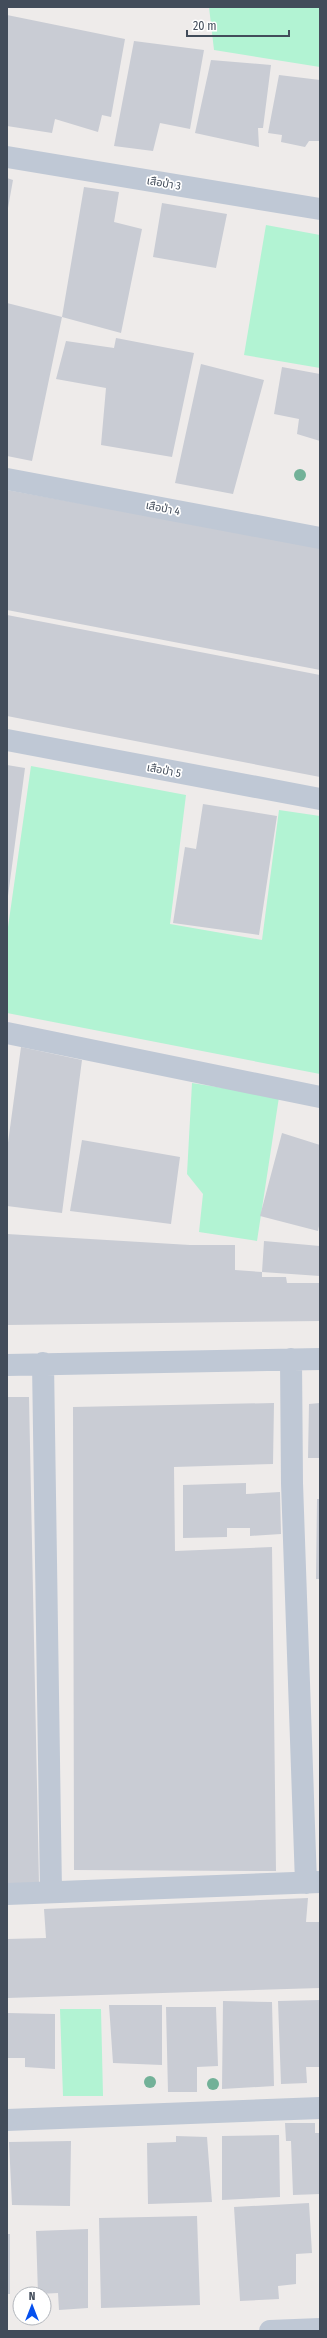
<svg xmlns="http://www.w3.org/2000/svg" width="327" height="2338" viewBox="0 0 327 2338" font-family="'Fira Sans Condensed','Noto Sans Thai',sans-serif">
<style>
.green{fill:#b2f3d3}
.building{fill:#c9ccd4}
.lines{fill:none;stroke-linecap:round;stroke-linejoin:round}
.minor{stroke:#bfc8d5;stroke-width:22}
.tree{fill:#72b198}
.labels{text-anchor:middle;stroke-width:3.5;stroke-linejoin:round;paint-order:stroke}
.street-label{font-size:11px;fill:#424c5a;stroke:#fff}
</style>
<rect width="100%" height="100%" fill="#eeebea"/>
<path class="green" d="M 209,7 L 320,7 L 320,67 L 214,50 Z
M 266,225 L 320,235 L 320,368 L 244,355 Z
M 31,766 L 186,795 L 170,924 L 262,940 L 279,810 L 320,816 L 320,1074 L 7,1013 L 7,934 Z
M 192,1083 L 279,1097 L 257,1241 L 199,1232 L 203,1194 L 187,1174 Z
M 60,2009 L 101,2009 L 103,2096 L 63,2096 Z"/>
<path class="building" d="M 7,15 L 125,39 L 111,117 L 102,115 L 98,132 L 55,119 L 52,133 L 7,126 Z
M 134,41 L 204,50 L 190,129 L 160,123 L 153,151 L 114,146 Z
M 211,60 L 271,65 L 263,128 L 258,128 L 259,147 L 195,133 Z
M 279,75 L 320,80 L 320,141 L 309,141 L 305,147 L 281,142 L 282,135 L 268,133 Z
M 7,178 L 13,180 L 8,208 L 7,208 Z
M 84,187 L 119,192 L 114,222 L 142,229 L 121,333 L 62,317 L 32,461 L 7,456 L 7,303 L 62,317 Z
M 162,203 L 227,214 L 216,268 L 153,257 Z
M 116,338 L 194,353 L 172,457 L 101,445 L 106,388 L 56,379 L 66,341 L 114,348 Z
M 201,364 L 264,380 L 233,494 L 175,483 Z
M 282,367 L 320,374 L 320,441 L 297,434 L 299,419 L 274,414 Z
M 7,490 L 320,547 L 320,670 L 7,610 Z
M 7,615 L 320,675 L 320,777 L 7,716 Z
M 7,765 L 25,768 L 8,896 L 7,896 Z
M 203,804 L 277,816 L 259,935 L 173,923 L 185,847 L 196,849 Z
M 21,1047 L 82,1060 L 62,1213 L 7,1206 L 7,1150 Z
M 282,1133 L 320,1145 L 320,1221 L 318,1231 L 260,1216 Z
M 82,1140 L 180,1157 L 171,1224 L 70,1211 Z
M 7,1234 L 190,1245 L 235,1245 L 235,1270 L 262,1272 L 262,1277 L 286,1277 L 287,1283 L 320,1283 L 320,1321 L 7,1325 Z
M 264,1241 L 320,1246 L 320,1276 L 262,1272 Z
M 7,1397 L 29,1397 L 39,1884 L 7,1885 Z
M 274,1403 L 273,1464 L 174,1467 L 175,1551 L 272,1547 L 276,1871 L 74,1870 L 73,1407 Z
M 320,1403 L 320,1458 L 308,1458 L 309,1404 Z
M 246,1483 L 246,1494 L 280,1492 L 281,1534 L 250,1536 L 250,1528 L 227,1528 L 227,1537 L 183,1538 L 183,1485 Z
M 317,1499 L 320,1499 L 320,1579 L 316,1579 Z
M 308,1898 L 306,1922 L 320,1922 L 320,1988 L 7,1998 L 7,1939 L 46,1938 L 44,1909 Z
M 320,2000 L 320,2067 L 306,2067 L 307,2083 L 281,2084 L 278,2001 Z
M 223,2001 L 272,2002 L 274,2086 L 222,2089 Z
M 109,2005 L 162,2005 L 162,2065 L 113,2063 Z
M 166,2007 L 216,2007 L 218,2066 L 197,2067 L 197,2092 L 168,2092 Z
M 7,2013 L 55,2014 L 55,2069 L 25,2067 L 25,2058 L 7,2058 Z
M 285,2123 L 315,2123 L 315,2133 L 320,2133 L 320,2194 L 293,2195 L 291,2141 L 286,2141 Z
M 279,2135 L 280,2197 L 222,2200 L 222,2136 Z
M 176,2136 L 207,2137 L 212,2202 L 148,2204 L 147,2143 L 176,2142 Z
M 71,2141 L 70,2206 L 12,2205 L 9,2142 Z
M 309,2203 L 312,2253 L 296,2254 L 296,2284 L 278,2286 L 279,2299 L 240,2301 L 234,2207 Z
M 197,2216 L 200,2305 L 101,2308 L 99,2218 Z
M 88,2229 L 88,2308 L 59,2310 L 58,2293 L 38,2294 L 36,2231 Z
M 7,2234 L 10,2234 L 10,2294 L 7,2294 Z"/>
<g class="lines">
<path class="minor" d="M 7,157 L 320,209
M 7,479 L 320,538
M 7,740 L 320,799
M 7,1033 L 320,1097
M 291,1359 L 292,1483 L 306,1883
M 43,1363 L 51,1892
M 7,1365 L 320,1359
M 7,1894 L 320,1882
M 7,2120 L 320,2108
M 270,2331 L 320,2329"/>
</g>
<g class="tree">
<circle cx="300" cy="475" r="6"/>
<circle cx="150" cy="2082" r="6"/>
<circle cx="213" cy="2084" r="6"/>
</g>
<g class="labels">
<g class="street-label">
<text transform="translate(164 183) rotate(10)" y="4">เสือป่า 3</text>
<text transform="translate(163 508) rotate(11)" y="4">เสือป่า 4</text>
<text transform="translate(164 770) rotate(11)" y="4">เสือป่า 5</text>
</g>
</g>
<rect width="327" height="2338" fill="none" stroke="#424c5a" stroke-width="16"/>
<g transform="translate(32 2306)"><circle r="19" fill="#ffffff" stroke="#b3b7bd"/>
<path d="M0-3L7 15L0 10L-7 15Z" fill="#0550ee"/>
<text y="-6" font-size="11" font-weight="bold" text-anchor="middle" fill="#424c5a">N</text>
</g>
<path d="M187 30v6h102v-6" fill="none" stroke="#424c5a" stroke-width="2"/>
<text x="193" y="30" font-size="12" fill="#424c5a" stroke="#ffffff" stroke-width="3" paint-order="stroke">20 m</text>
</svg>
